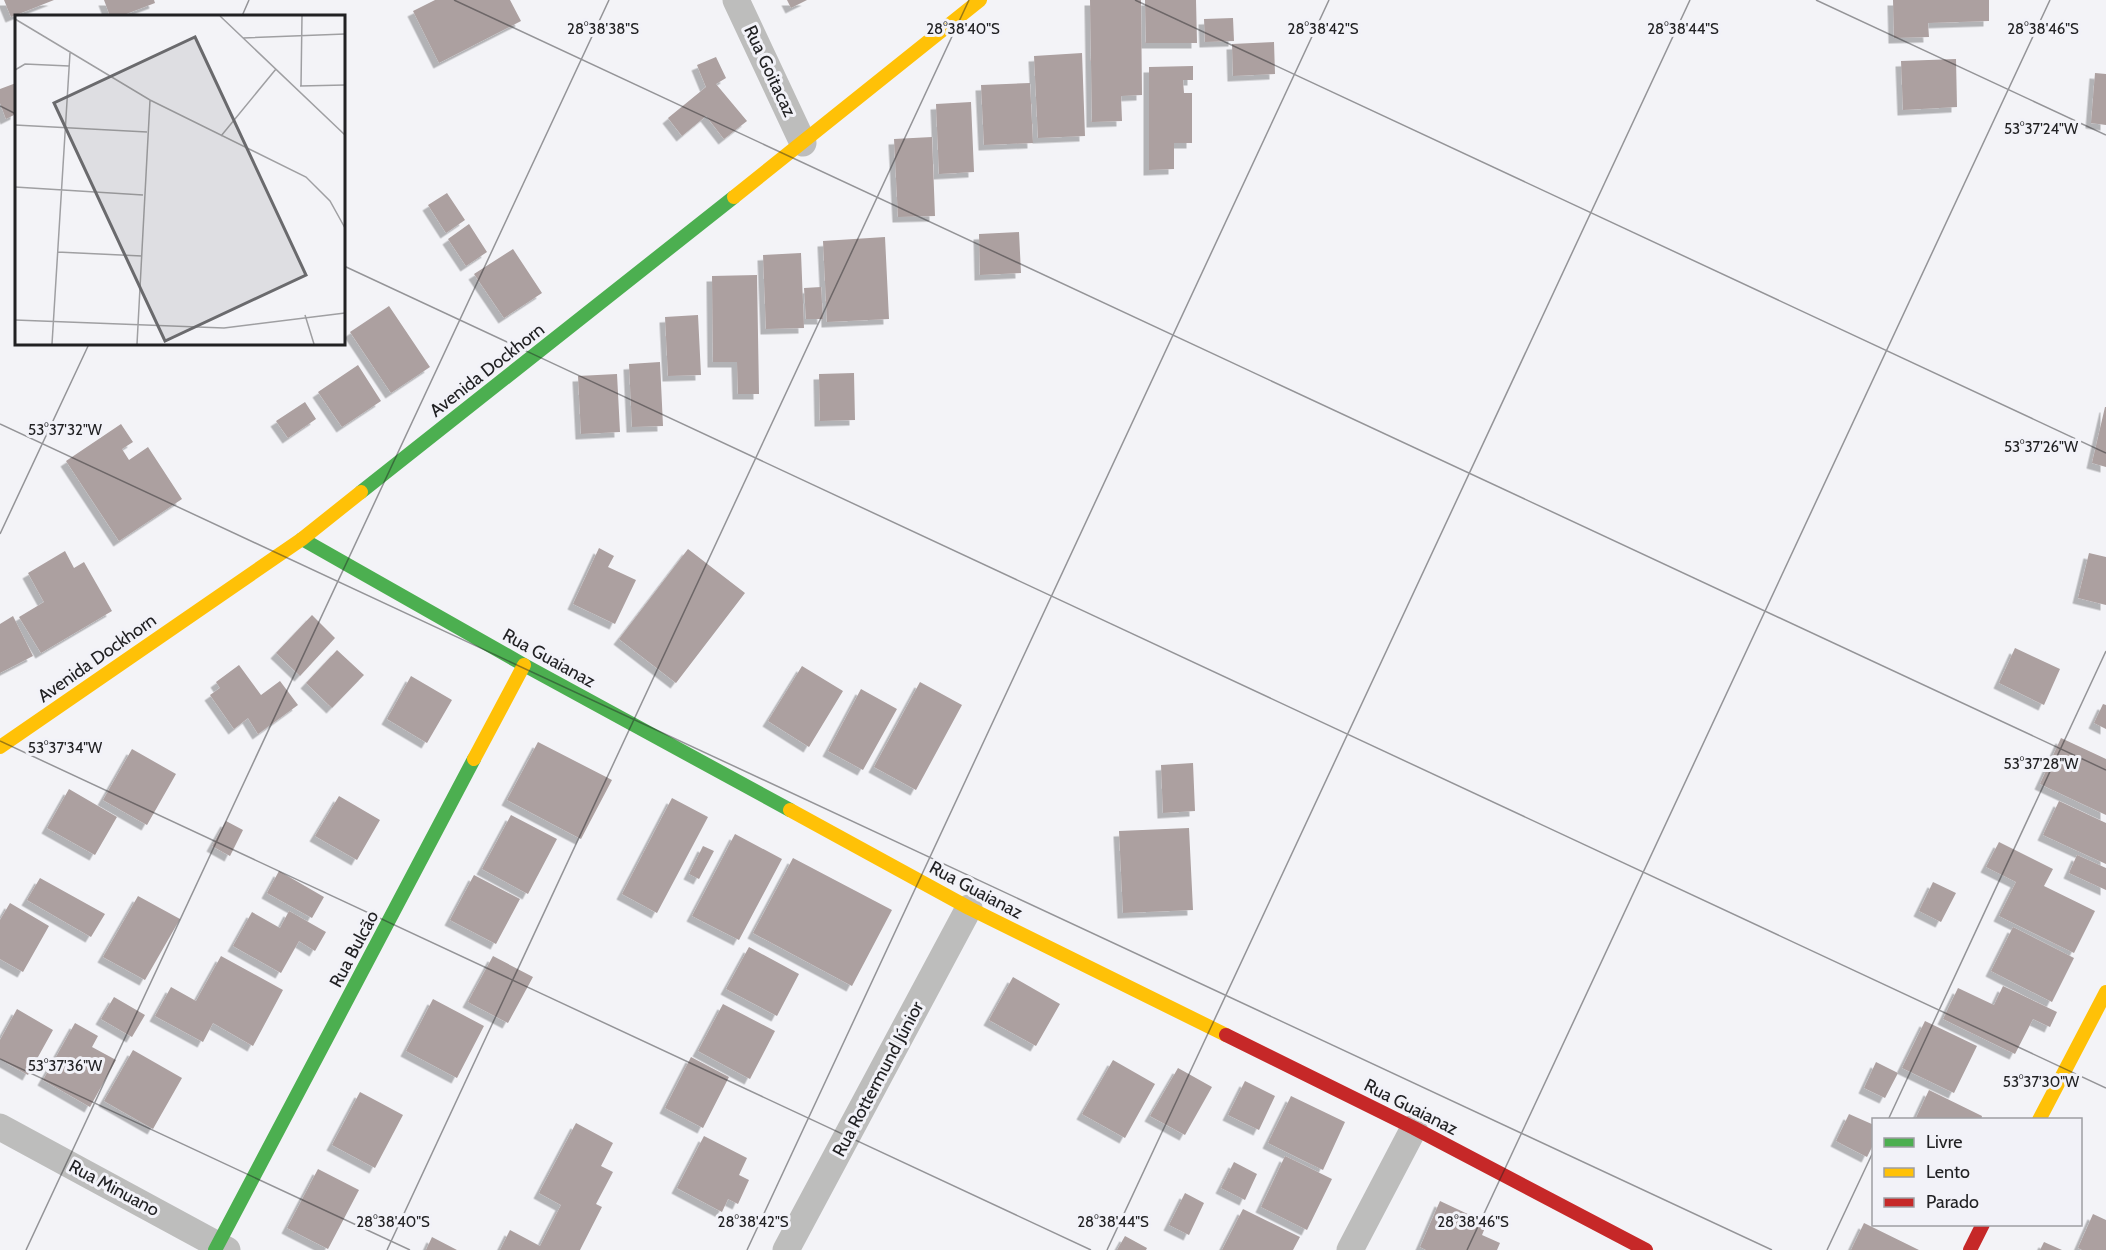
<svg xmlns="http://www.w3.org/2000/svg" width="2106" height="1250" viewBox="0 0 2106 1250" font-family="Cabin,sans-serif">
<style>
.building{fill:#aca0a0;filter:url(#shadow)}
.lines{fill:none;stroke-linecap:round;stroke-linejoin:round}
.street{stroke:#bdbdbc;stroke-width:27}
.fast{stroke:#4caf50;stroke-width:14}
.slow{stroke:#ffc107;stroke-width:14}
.jam{stroke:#c62828;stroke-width:14}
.ticks{fill:none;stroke:#212123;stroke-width:1.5;stroke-opacity:0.45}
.labels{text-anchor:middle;stroke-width:6;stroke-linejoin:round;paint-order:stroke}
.street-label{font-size:18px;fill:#212123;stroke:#f2f2f8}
.inset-road{fill:none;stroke:#9f9fa2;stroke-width:1.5}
.view{fill:#6a6a6d;fill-opacity:0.15;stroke:#6a6a6d;stroke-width:3}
.inset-edge{fill:none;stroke:#212123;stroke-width:3}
.ticks-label{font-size:15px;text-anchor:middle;fill:#212123;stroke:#f2f2f8;stroke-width:6;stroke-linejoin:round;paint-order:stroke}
</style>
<defs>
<filter id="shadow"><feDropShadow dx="-5.5" dy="5.5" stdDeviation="0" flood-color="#0004"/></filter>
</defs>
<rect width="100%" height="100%" fill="#f3f3f7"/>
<path class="building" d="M 4,0 L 54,0 L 11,17 Z
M 104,0 L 154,0 L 155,3 L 121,16 L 110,16 Z
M 435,0 L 510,0 L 521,21 L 439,63 L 413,11 Z
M 787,0 L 807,0 L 791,8 Z
M 1090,0 L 1141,0 L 1142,95 L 1121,96 L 1122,121 L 1092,122 Z
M 1145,0 L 1196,0 L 1197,43 L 1146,43 Z
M 1893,0 L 1989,0 L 1989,21 L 1928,23 L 1929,37 L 1894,38 Z
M 1233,18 L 1234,41 L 1205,42 L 1204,19 Z
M 1274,42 L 1275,74 L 1233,76 L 1232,44 Z
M 1082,53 L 1085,136 L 1038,138 L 1034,56 Z
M 716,57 L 726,78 L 716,84 L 747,121 L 724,139 L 706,116 L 682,136 L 668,118 L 706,87 L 697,65 Z
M 1956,59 L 1957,107 L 1903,110 L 1901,61 Z
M 1193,66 L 1193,80 L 1183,80 L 1184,93 L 1192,93 L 1192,143 L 1174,143 L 1174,169 L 1149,170 L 1149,67 Z
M 2095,73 L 2106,74 L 2106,125 L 2091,123 Z
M 16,83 L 16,114 L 6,119 L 0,103 L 0,89 Z
M 1030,83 L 1033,143 L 984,145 L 981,85 Z
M 971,102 L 974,172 L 939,174 L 936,104 Z
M 932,137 L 935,216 L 898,217 L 894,139 Z
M 447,193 L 465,220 L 446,233 L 428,205 Z
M 469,224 L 487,252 L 466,266 L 448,239 Z
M 1019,232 L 1021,273 L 980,275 L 979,234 Z
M 885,237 L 889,319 L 827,322 L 823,241 Z
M 513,249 L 542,293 L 504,318 L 474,274 Z
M 801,253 L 804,328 L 766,329 L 763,255 Z
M 757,275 L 759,394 L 738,394 L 737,362 L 713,362 L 712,276 Z
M 821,287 L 823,319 L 806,319 L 804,288 Z
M 389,306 L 430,367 L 391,393 L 350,332 Z
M 698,315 L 701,375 L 668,376 L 665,317 Z
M 660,362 L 663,426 L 632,427 L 629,364 Z
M 358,365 L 381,401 L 342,427 L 318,392 Z
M 854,373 L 855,420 L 820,421 L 819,374 Z
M 617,374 L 620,432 L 581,434 L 578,376 Z
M 305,402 L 316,419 L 288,438 L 276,421 Z
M 2105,407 L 2106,407 L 2106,467 L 2092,463 Z
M 121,424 L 133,442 L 122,449 L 129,460 L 148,447 L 182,499 L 119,541 L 66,461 Z
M 599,548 L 614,556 L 608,567 L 636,580 L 615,624 L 573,604 Z
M 688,549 L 745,593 L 676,683 L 619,639 Z
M 65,551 L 74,568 L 84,562 L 112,611 L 41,653 L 19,617 L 44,602 L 28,573 Z
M 2089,553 L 2106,557 L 2106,605 L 2078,598 Z
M 312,615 L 335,638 L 300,676 L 276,653 Z
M 13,616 L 33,656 L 0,673 L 0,624 Z
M 2015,648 L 2060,669 L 2044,705 L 1999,683 Z
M 337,650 L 364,675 L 332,708 L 306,683 Z
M 239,665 L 261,695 L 280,681 L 298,705 L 258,734 L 248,718 L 234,729 L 210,695 L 220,688 L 216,682 Z
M 802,666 L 843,691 L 809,747 L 768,721 Z
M 411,676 L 452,700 L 427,743 L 387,719 Z
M 920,682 L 962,705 L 916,790 L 874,767 Z
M 861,689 L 897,709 L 863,770 L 828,751 Z
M 2103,704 L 2106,705 L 2106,729 L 2094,723 Z
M 2061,738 L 2106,759 L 2106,815 L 2040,784 Z
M 538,742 L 612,780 L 581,839 L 507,800 Z
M 132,749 L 176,774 L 147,825 L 103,800 Z
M 1193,763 L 1195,811 L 1163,813 L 1161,765 Z
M 69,789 L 117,817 L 95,855 L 47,828 Z
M 339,796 L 380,820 L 357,860 L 315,836 Z
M 672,798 L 708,817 L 657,913 L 622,894 Z
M 2059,801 L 2106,823 L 2106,864 L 2043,835 Z
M 511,815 L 557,839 L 528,894 L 482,869 Z
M 226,821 L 243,830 L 230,856 L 212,846 Z
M 1189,828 L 1193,910 L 1123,913 L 1119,831 Z
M 735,834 L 782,859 L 739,940 L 692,916 Z
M 1999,842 L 2053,869 L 2044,886 L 2095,911 L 2074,953 L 1999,916 L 2016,882 L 1986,867 Z
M 703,846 L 714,851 L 699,879 L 689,874 Z
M 2077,855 L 2106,868 L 2106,890 L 2069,873 Z
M 793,858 L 892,910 L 852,986 L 753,933 Z
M 279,871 L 324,897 L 312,918 L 267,893 Z
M 474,875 L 520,899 L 496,944 L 450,920 Z
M 40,878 L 105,914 L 91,937 L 27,900 Z
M 1933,882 L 1956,893 L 1941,922 L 1919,911 Z
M 138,896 L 180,919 L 145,980 L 103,957 Z
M 10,903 L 49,926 L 23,972 L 0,959 L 0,920 Z
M 289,911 L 326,932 L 315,951 L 299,941 L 281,973 L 233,946 L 252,912 L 280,928 Z
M 2013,927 L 2074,958 L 2052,1002 L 1991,971 Z
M 749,947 L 799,974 L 777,1016 L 726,989 Z
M 221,956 L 283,990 L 253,1046 L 213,1023 L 203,1042 L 155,1016 L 171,987 L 196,1001 Z
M 493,956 L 533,977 L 508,1023 L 468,1002 Z
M 1013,977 L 1060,1004 L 1036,1046 L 989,1020 Z
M 2003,986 L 2057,1012 L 2050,1027 L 2033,1019 L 2015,1054 L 1943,1019 L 1958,988 L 1994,1005 Z
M 114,997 L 145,1015 L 132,1037 L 101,1019 Z
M 433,999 L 484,1026 L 457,1078 L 406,1051 Z
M 723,1004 L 775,1031 L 750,1079 L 698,1051 Z
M 17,1009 L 53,1030 L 28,1075 L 0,1059 L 0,1040 Z
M 1925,1021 L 1977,1046 L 1954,1093 L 1902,1068 Z
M 75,1023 L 98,1036 L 92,1047 L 116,1060 L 90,1107 L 43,1080 Z
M 133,1050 L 182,1078 L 153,1129 L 104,1101 Z
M 691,1057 L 729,1077 L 703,1128 L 665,1108 Z
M 1113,1060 L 1155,1084 L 1125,1138 L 1082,1114 Z
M 1876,1062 L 1898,1073 L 1885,1098 L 1864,1088 Z
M 1178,1068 L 1212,1087 L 1185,1135 L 1150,1116 Z
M 1245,1081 L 1275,1096 L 1259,1130 L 1228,1115 Z
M 1929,1090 L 1982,1116 L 1981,1120 L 1915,1120 Z
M 360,1092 L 403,1115 L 375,1168 L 332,1145 Z
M 1291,1096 L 1345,1122 L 1323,1170 L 1268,1143 Z
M 1849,1114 L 1874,1125 L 1874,1143 L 1867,1157 L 1836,1141 Z
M 576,1123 L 613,1143 L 601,1166 L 613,1172 L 596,1204 L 602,1207 L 580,1250 L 500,1250 L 510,1230 L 540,1246 L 561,1205 L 539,1193 Z
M 704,1136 L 747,1158 L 739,1175 L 749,1180 L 738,1204 L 728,1199 L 722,1212 L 677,1188 Z
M 1285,1156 L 1332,1179 L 1307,1230 L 1261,1207 Z
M 1234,1162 L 1257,1174 L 1245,1200 L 1221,1188 Z
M 318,1169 L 359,1190 L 328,1249 L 287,1228 Z
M 1185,1193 L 1204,1203 L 1189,1235 L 1169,1225 Z
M 1440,1201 L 1487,1223 L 1482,1235 L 1500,1243 L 1497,1250 L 1426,1250 L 1420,1247 Z
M 1243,1209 L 1300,1237 L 1293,1250 L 1222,1250 Z
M 2093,1214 L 2106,1220 L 2106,1250 L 2082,1250 L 2078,1248 Z
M 1864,1223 L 1919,1250 L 1851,1250 Z
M 1125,1236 L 1147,1248 L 1146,1250 L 1117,1250 Z
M 432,1237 L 457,1250 L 426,1250 Z
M 2044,1242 L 2062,1250 L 2040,1250 Z"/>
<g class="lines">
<path class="street" d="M 736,0 L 803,143
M 0,1127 L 227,1250
M 786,1250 L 969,908
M 1350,1250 L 1414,1128"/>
<path class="fast" d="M 361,492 L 734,197
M 302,539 L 524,665 L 790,810
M 215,1250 L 474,759"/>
<path class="slow" d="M 734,197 L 980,0
M 0,747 L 302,539 L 361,492
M 474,759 L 524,665
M 790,810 L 969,908 L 1226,1035
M 2039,1120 L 2106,992"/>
<path class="jam" d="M 1226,1035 L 1414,1128 L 1646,1250
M 1970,1250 L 1983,1224"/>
</g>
<path class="ticks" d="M 454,0 L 2106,770M 1135,0 L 2106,453M 1816,0 L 2106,135M 242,16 L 249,0M 0,106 L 16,114M 344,266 L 2106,1088M 0,424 L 1772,1250M 0,534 L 89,344M 0,741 L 1091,1250M 0,1059 L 410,1250M 1888,1120 L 2106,651M 26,1250 L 609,0M 387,1250 L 969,0M 747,1250 L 1329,0M 1107,1250 L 1690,0M 1467,1250 L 2050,0M 1827,1250 L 1874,1150"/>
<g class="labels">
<g class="street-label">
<text transform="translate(770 71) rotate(65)" y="6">Rua Goitacaz</text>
<text transform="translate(487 370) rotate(-38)" y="6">Avenida Dockhorn</text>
<text transform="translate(97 658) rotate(-35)" y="6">Avenida Dockhorn</text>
<text transform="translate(549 658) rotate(29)" y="6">Rua Guaianaz</text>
<text transform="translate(976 890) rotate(28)" y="6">Rua Guaianaz</text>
<text transform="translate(354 949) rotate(-62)" y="6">Rua Bulcão</text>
<text transform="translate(878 1079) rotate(-62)" y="6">Rua Rottermund Júnior</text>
<text transform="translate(1411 1107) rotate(27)" y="6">Rua Guaianaz</text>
<text transform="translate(114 1188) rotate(28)" y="6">Rua Minuano</text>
</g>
</g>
<g transform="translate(15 15)">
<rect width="330" height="330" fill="#f3f3f7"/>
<path class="inset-road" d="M 205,1 L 330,120M 0,4 L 135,85 L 291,162 L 315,186 L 330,213M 228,23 L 330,19M 0,55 L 10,49 L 54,51M 285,71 L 330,70M 286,71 L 287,1M 0,110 L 132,117M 206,121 L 261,54M 0,172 L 128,180M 42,237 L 127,241M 290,300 L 299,329M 0,305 L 209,313 L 330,298M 37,329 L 55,38M 122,329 L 135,85"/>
<path class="view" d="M 180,22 L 291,260 L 150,326 L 39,88 Z"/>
<rect width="330" height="330" class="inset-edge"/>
</g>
<g class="ticks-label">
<text x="603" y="34">28°38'38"S</text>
<text x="963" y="34">28°38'40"S</text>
<text x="1323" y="34">28°38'42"S</text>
<text x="1683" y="34">28°38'44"S</text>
<text x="2043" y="34">28°38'46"S</text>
<text x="2041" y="134">53°37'24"W</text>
<text x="65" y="435">53°37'32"W</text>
<text x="2041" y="452">53°37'26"W</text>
<text x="65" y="753">53°37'34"W</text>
<text x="2041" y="769">53°37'28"W</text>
<text x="65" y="1071">53°37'36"W</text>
<text x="2041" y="1087">53°37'30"W</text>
<text x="393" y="1227">28°38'40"S</text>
<text x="753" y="1227">28°38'42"S</text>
<text x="1113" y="1227">28°38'44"S</text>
<text x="1473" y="1227">28°38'46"S</text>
</g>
<rect x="1872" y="1118" width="210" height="108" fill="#f2f2f8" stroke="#9e9ea3" stroke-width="1.5"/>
<rect x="1884" y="1138" width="30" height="9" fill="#4caf50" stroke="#9e9ea3" stroke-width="1.5"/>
<text x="1926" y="1148" font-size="18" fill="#212123">Livre</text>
<rect x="1884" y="1168" width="30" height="9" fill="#ffc107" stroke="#9e9ea3" stroke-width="1.5"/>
<text x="1926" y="1178" font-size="18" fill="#212123">Lento</text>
<rect x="1884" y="1198" width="30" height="9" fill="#c62828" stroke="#9e9ea3" stroke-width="1.5"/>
<text x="1926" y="1208" font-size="18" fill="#212123">Parado</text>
</svg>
